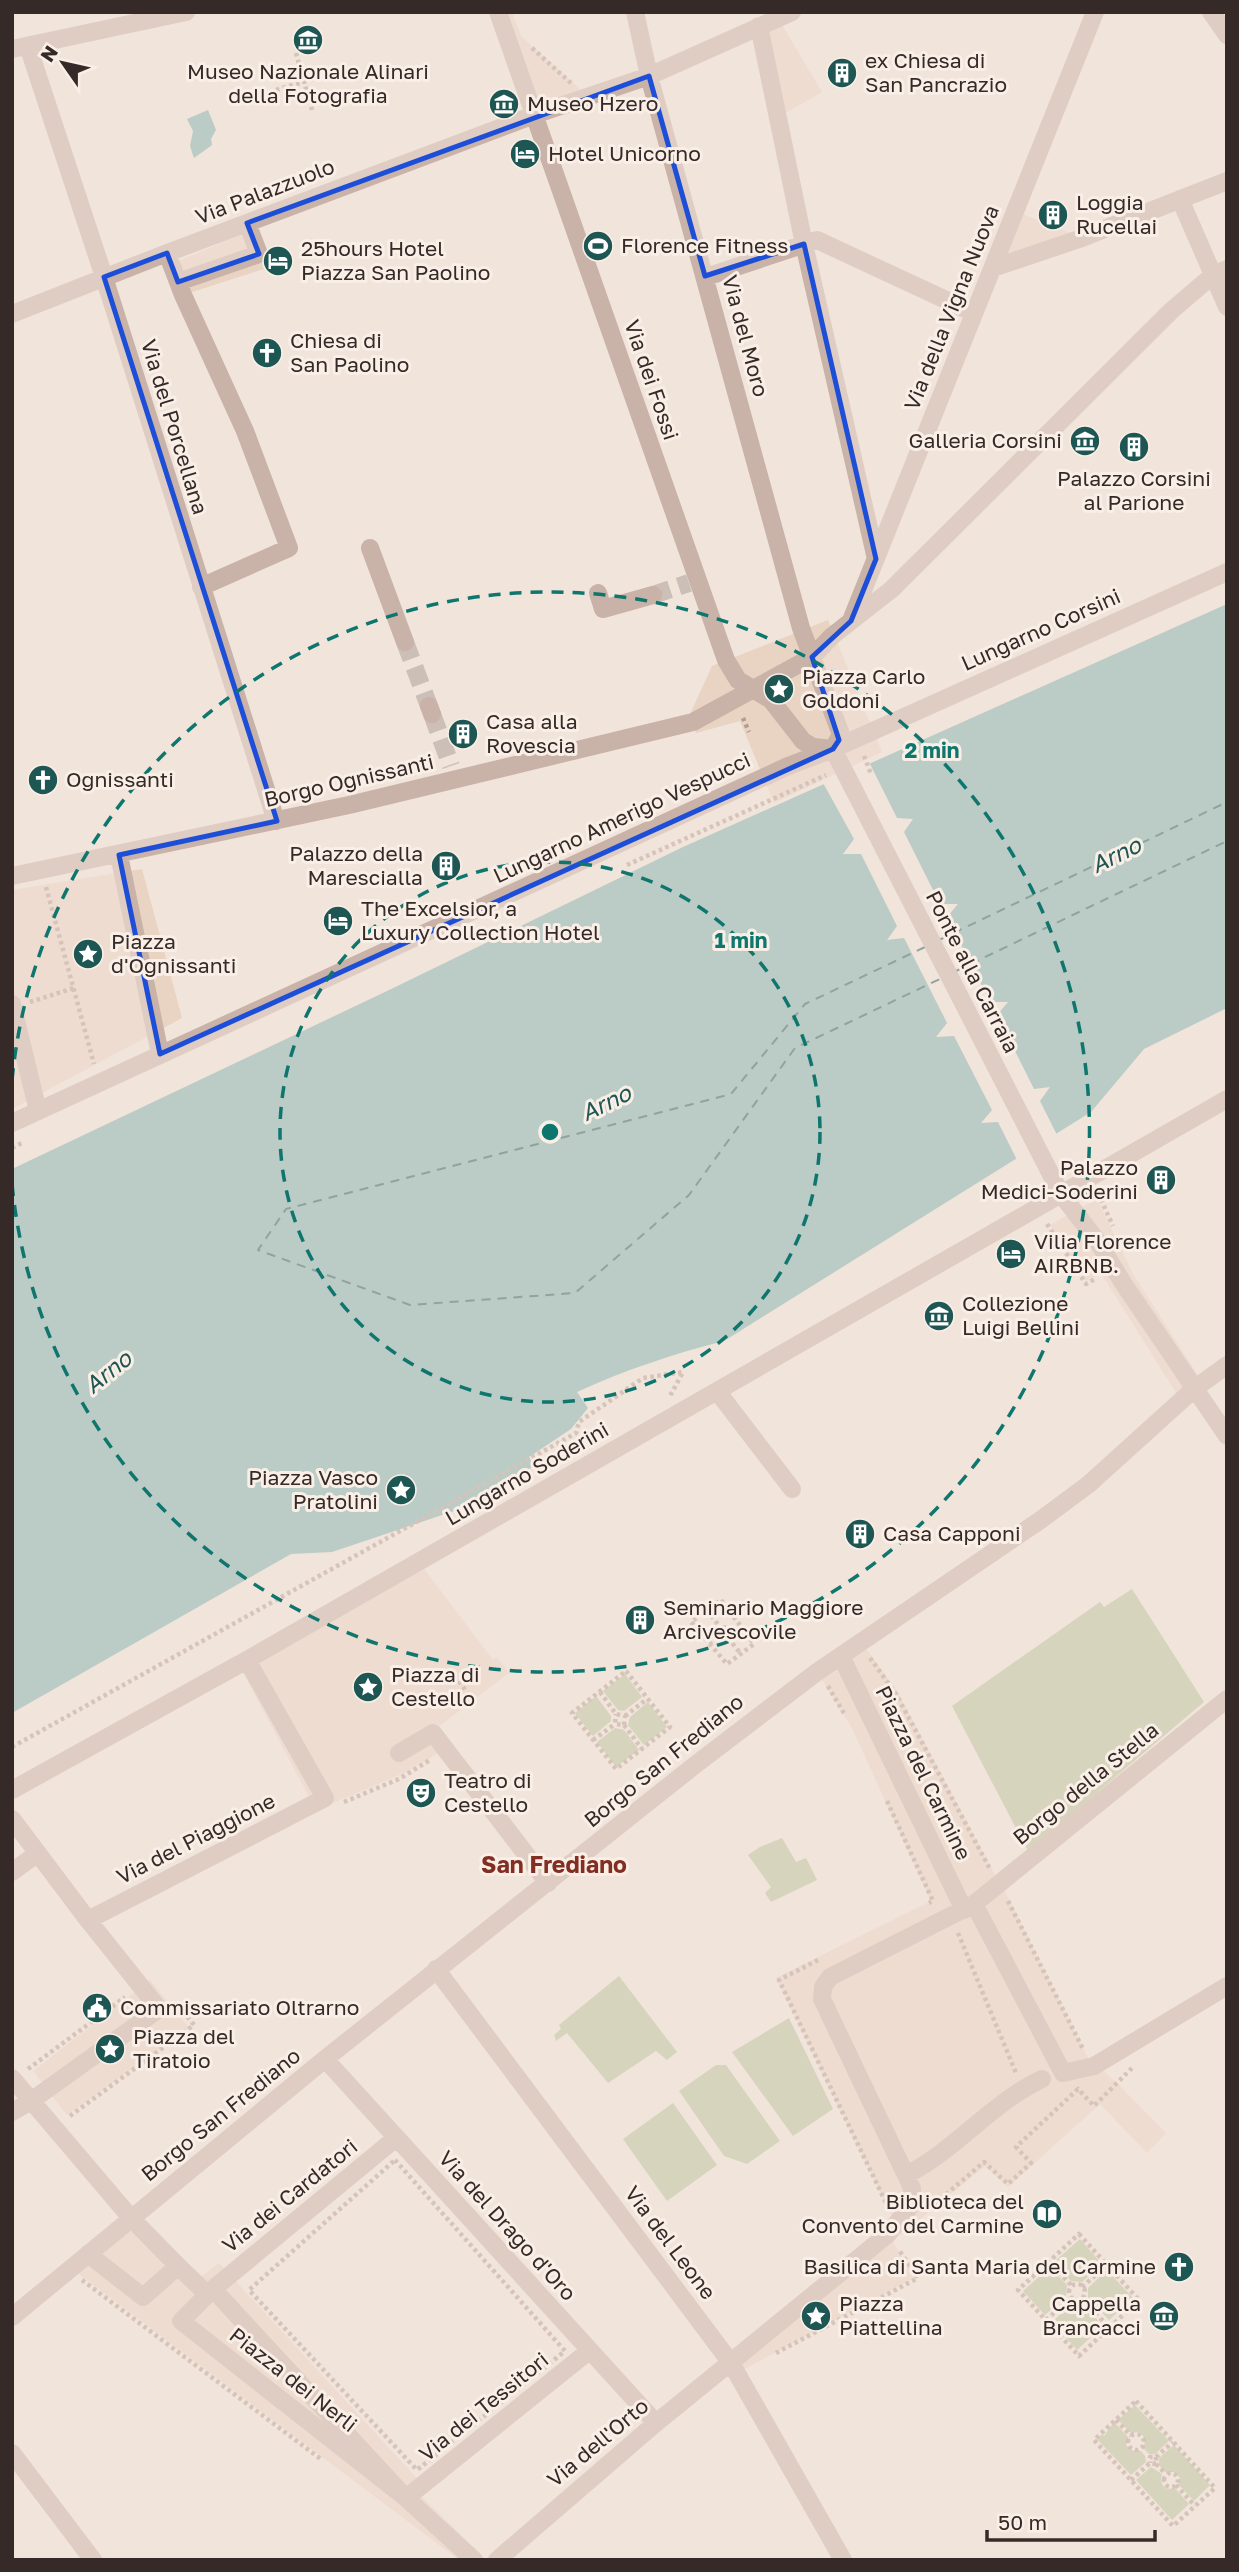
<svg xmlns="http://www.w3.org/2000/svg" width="1239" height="2572" viewBox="0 0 1239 2572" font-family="'Golos Text',sans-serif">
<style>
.green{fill:#b8c09b}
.plaza{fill:#e9d3c2}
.water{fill:#7aadaa}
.pier{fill:#f1e4db}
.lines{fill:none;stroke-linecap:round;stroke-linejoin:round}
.ferry{stroke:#1e5653;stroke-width:2;stroke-dasharray:9 7;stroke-linecap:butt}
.minor-tunnel{stroke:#cbbfb7;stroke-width:18;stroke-dasharray:18 9;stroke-linecap:butt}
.path{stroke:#b59c91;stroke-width:4.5;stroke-dasharray:3.5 3.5;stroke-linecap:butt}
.minor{stroke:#c9b2a7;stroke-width:18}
.marked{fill:none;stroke:#1d4ed8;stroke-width:5;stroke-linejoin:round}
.ring{fill:none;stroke:#0f766e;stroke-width:3.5;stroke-dasharray:12 9}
.labels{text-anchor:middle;stroke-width:6;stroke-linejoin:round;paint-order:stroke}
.poi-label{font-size:21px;fill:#352a27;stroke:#f9efe7;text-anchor:start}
.street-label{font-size:21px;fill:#352a27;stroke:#f9efe7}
.water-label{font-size:23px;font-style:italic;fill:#1e5653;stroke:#f9efe7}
.neighbourhood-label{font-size:23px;font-weight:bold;fill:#832e22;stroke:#f9efe7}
.centre{fill:#0f766e;stroke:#f9efe7;stroke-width:3.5}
.ring-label{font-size:21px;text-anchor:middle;font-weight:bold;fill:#0f766e;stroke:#f9efe7;stroke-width:6;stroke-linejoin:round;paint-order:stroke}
</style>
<rect width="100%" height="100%" fill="#f1e4db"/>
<path class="green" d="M 1132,1589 L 1204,1702 L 1028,1851 L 952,1706 L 1100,1602 L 1104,1607 Z
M 625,1674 L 642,1697 L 624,1711 L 618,1710 L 603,1691 Z
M 596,1696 L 611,1716 L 611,1721 L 593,1736 L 575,1713 Z
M 648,1702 L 667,1727 L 644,1745 L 628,1725 L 630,1717 Z
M 615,1728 L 624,1730 L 639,1750 L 616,1767 L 597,1742 Z
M 782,1838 L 796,1862 L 806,1858 L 817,1880 L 771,1902 L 765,1893 L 771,1887 L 748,1855 L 760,1847 Z
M 619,1976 L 677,2052 L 667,2060 L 656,2051 L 608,2083 L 567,2033 L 556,2041 L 554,2035 L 561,2029 L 559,2025 Z
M 789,2018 L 833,2109 L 793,2136 L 732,2052 Z
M 716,2065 L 726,2065 L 780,2141 L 747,2164 L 724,2156 L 679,2091 Z
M 673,2103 L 717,2165 L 667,2201 L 623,2139 Z
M 1080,2239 L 1102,2264 L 1082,2282 L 1071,2281 L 1054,2262 Z
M 1050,2267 L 1067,2285 L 1066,2296 L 1045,2315 L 1023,2291 Z
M 1107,2270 L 1133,2298 L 1109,2320 L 1088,2298 L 1088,2288 Z
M 1072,2303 L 1082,2303 L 1103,2326 L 1077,2350 L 1052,2322 Z
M 1135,2405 L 1169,2441 L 1155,2454 L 1149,2454 L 1144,2449 L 1145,2439 L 1140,2432 L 1131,2433 L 1118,2420 Z
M 1114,2422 L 1128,2437 L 1126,2445 L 1130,2450 L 1141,2451 L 1145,2456 L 1146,2462 L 1131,2475 L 1097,2439 L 1102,2434 L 1104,2436 Z
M 1174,2445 L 1210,2485 L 1194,2501 L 1179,2485 L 1180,2478 L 1175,2472 L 1165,2472 L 1159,2465 L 1159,2458 Z
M 1151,2467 L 1162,2474 C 1160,2481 1161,2485 1167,2489 L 1175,2488 L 1189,2504 L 1172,2520 L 1136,2480 Z"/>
<path class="plaza" d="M 498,12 L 512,12 L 521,36 L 586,95 L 534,115 Z
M 778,18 L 822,92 L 782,115 L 762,41 Z
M 1015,211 L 1078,236 L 995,272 Z
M 250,231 L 264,269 L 183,295 L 171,264 Z
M 828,620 L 882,752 L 774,803 L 740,721 L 696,733 L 691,712 L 712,666 Z
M 142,869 L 182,1018 L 14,1108 L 12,1099 L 12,890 Z
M 1097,1199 L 1133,1274 L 1199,1377 L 1178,1396 L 1101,1273 L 1086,1281 L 1050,1225 Z
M 419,1562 L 493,1660 L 497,1657 L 509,1673 L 438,1727 L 445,1749 L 404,1773 L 316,1810 L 239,1665 Z
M 862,1643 L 897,1691 L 997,1879 L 1002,1885 L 1088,2058 L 1119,2085 L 1166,2133 L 1147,2153 L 1100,2104 L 1008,2187 L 985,2166 L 901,2235 L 776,1978 L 931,1901 L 852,1728 L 817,1672 Z
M 150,1980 L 189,2028 L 67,2115 L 33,2071 Z
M 138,2213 L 201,2277 L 219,2263 L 423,2485 L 416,2491 L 486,2560 L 459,2560 L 71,2268 Z
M 888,2234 L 915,2277 L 737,2373 L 731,2363 Z"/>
<path class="water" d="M 208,110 L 216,130 L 211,139 L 212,145 L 194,158 L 190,146 L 193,131 L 187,119 Z
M 1227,604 L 1227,1008 L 1144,1049 L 1091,1112 L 724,1341 C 673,1354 625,1370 577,1392 L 588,1408 L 571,1429 L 529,1457 L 534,1466 L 457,1510 L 332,1552 L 291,1554 L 12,1713 L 12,1169 L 385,992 L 683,847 Z"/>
<path class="pier" d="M 868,760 L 897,818 L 913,819 L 904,832 L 940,904 L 958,904 L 947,917 L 990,1002 L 1008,1002 L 997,1015 L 1034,1089 L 1050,1087 L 1040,1101 L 1058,1137 L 1018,1162 L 998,1122 L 981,1123 L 992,1110 L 954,1036 L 936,1037 L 947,1023 L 904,938 L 887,940 L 897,926 L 861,854 L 843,854 L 854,839 L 822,781 Z"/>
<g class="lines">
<path class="ferry" d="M 939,940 L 1227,802
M 925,947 L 805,1004 L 731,1094 L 286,1209 L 258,1250 L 410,1305 L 575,1293 L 689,1195 L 795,1048 L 942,978
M 956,971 L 1227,841"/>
<path class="minor-tunnel" d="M 653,595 L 689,583
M 405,642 L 429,706
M 432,714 L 451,766"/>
<path class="path" d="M 532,48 L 572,84
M 296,53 L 312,110
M 276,90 L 333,73
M 743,718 L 749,732
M 864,756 L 871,774
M 627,865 L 826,775
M 46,887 L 94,1064
M 30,1002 L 74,988
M 12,1148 L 24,1142
M 1098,1193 L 1113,1226
M 1047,1224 L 1086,1284 L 1097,1278
M 721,1600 L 754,1644 L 727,1664 L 691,1622 Z
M 707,1610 L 720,1627
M 728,1638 L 741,1654
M 709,1643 L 719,1637 L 728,1638 L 730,1628 L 720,1627 L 719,1637
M 870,1658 L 896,1694 L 990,1869
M 626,1671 L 670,1727 L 616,1769 L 572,1713 Z
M 459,1681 L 473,1701
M 828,1686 L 845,1715
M 600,1692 L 616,1714 L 625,1716 L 624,1725 L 615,1724 L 616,1714
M 625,1716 L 647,1699
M 624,1725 L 642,1749
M 593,1740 L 615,1724
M 12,1747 L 576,1433 L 579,1422 L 643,1378 L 683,1372 L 670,1396
M 887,1801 L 933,1901 L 929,1903
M 344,1802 L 399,1779 L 430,1760
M 1008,1901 L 1083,2049
M 958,1933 L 1016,2073
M 818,1960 L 779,1980 L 888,2207
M 28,2069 L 125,1997
M 70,2116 L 194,2025 L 178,2005
M 395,2160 L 565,2351 L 417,2470 L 249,2290 Z
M 930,2208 L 984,2162 L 1008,2184 L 1031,2163 L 1016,2147 L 1078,2089 L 1094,2106 L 1132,2068
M 1079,2234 L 1139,2300 L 1079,2356 L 1018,2290 Z
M 1049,2262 L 1072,2286
M 82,2280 L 322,2460
M1069 2292a8 8 0 1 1 16 0a8 8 0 1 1-16 0Z
M 1082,2287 L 1107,2265
M 1082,2297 L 1109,2328
M 1046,2320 L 1071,2298
M 776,2353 L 918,2278 L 899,2250
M 1136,2401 L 1215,2488 L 1173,2526 L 1094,2440 Z
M 1116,2420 L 1131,2436
M1128 2442a8 8 0 1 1 16 0a8 8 0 1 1-16 0Z
M 1156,2457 L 1173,2442
M 1156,2464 L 1166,2474
M1164 2480a7 7 0 1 1 14 0a7 7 0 1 1-14 0Z
M 1131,2480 L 1150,2463 L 1156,2464 L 1156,2457 L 1150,2457 L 1150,2463
M 1176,2485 L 1195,2506"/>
<path class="minor" d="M 498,12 L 726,660 L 738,680 L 771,700 L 803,741 L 813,747 L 833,749 L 1227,572
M 635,12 L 649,76 L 801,628 L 840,732 L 840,736 L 833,749
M 1211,12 L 1227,35
M 759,26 L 804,244 L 876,559
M 28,46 L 104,277 L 276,821
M 12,49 L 186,12
M 1180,199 L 1227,307
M 167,253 L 183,295 L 245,431 L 289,548 L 201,587
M 993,268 L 1079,239 L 1227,181
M 706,277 L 817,240 L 974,313
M 178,282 L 259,254 L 247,223
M 12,314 L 167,253 L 534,115 L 649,76 L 792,12
M 370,548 L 405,642
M 598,593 L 603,609 L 653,595
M 852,618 L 1095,12
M 429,706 L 432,714
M 833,749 L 1061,1194 L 1098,1242 L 1123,1283 L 1227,1436
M 119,855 L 160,1054
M 12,876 L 349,805 L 693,722 L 812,657 L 832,636 L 892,589 L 1171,311 L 1213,275 L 1227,269
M 12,1004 L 38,1111
M 12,1123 L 786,767 L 830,750
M 717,1391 L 792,1489
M 841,1656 L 964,1910
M 399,1753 L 433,1733 L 548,1883
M 12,1790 L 247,1660 L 1227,1099
M 12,1819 L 88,1920 L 159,2009 L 31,2101 L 12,2112
M 12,1872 L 38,1853
M 974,1904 L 1227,1699
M 88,1920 L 325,1798 L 247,1660
M 436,1969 L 731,2363 L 843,2560
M 325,2059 L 656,2423
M 12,2078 L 131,2218 L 178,2266 L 143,2297 L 88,2254
M 906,2175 C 956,2150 991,2103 1042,2079
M 178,2266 L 207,2294
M 213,2289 L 396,2138
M 12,2317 L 325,2059 L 695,1765 L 817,1672 L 1042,1519 L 1089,1484 L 1194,1389 L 1227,1365
M 12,2453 L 93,2560
M 406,2498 L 213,2289 L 181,2321 L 406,2498 L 474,2560
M 406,2498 L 589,2351
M 497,2560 L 656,2423 L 888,2234 L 912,2204 L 912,2188 L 822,1999 L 823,1987 L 830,1977 L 974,1904 L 1063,2073 L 1094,2066 L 1227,1986"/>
</g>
<path d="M0 0H1239V2572H0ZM 649,76 L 705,276 L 804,244 L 876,559 L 851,621 L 812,657 L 839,740 L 833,749 L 160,1054 L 119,855 L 277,821 L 104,277 L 167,253 L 178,282 L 259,254 L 247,223 Z" fill="#f1e4db" fill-opacity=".55" fill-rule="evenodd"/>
<path class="marked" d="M 649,76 L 705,276 L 804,244 L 876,559 L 851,621 L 812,657 L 839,740 L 833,749 L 160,1054 L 119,855 L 277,821 L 104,277 L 167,253 L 178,282 L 259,254 L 247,223 Z"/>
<g class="ring">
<circle cx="550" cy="1132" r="270"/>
<path d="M12 1080A540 540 0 1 1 12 1184"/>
</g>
<defs>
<g id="museum-disc" transform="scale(1.575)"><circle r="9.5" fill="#1e5653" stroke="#f9efe7"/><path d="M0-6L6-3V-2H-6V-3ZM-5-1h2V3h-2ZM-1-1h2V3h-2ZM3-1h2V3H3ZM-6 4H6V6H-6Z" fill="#fff"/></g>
<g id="building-disc" transform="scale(1.575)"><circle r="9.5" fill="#1e5653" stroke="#f9efe7"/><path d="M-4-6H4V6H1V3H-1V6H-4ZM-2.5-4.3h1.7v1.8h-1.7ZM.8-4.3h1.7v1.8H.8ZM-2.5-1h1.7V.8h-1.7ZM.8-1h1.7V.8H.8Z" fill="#fff"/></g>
<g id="hotel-disc" transform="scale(1.575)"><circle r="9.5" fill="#1e5653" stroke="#f9efe7"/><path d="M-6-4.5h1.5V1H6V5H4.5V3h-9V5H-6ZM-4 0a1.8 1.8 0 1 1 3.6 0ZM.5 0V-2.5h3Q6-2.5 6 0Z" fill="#fff"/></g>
<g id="stadium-disc" transform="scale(1.575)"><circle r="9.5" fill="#1e5653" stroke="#f9efe7"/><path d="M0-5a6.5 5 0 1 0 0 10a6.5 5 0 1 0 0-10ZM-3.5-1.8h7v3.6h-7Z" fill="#fff"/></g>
<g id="church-disc" transform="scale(1.575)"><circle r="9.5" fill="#1e5653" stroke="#f9efe7"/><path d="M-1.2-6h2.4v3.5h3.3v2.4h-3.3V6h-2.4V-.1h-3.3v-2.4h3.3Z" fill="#fff"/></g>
<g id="sight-disc" transform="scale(1.575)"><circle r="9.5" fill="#1e5653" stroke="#f9efe7"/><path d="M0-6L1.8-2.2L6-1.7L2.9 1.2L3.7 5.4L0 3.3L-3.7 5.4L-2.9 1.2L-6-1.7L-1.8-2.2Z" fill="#fff"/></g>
<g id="theatre-disc" transform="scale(1.575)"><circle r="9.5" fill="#1e5653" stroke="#f9efe7"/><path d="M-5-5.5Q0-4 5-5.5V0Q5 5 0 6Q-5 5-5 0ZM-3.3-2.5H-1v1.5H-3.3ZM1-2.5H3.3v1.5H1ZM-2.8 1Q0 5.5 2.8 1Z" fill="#fff"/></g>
<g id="civic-disc" transform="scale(1.575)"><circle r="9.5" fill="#1e5653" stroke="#f9efe7"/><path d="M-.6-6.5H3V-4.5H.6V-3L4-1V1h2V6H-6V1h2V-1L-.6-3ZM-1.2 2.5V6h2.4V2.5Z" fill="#fff"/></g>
<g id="library-disc" transform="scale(1.575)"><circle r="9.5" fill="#1e5653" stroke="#f9efe7"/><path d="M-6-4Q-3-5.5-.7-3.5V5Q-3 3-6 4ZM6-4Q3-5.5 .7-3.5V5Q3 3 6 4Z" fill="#fff"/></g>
</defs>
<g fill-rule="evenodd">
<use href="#museum-disc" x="308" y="40"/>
<use href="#building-disc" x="842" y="73"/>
<use href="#museum-disc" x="504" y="104"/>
<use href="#hotel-disc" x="525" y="154"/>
<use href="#building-disc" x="1053" y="215"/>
<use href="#stadium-disc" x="598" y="246"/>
<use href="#hotel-disc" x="278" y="261"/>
<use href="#church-disc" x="267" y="353"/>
<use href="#museum-disc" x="1085" y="441"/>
<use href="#building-disc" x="1134" y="447"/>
<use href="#sight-disc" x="779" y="689"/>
<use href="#building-disc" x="463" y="734"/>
<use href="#church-disc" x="43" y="780"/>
<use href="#building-disc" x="446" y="866"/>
<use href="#hotel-disc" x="338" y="921"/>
<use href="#sight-disc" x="88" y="954"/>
<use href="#building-disc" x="1161" y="1180"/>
<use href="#hotel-disc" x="1011" y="1254"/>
<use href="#museum-disc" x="939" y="1316"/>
<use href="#sight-disc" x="401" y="1490"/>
<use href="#building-disc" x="860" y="1534"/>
<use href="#building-disc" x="640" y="1620"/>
<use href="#sight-disc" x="368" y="1687"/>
<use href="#theatre-disc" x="421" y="1793"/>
<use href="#civic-disc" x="97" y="2008"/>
<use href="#sight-disc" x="110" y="2049"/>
<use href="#library-disc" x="1047" y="2214"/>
<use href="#church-disc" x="1179" y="2267"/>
<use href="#sight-disc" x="816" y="2316"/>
<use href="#museum-disc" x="1164" y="2316"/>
</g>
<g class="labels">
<g class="poi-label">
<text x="865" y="68">ex Chiesa di<tspan x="865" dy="24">San Pancrazio</tspan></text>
<text x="308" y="79" text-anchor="middle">Museo Nazionale Alinari<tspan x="308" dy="24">della Fotografia</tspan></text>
<text x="527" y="111">Museo Hzero</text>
<text x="548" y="161">Hotel Unicorno</text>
<text x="1076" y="210">Loggia<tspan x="1076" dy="24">Rucellai</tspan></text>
<text x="621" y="253">Florence Fitness</text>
<text x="301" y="256">25hours Hotel<tspan x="301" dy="24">Piazza San Paolino</tspan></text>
<text x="290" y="348">Chiesa di<tspan x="290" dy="24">San Paolino</tspan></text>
<text x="1062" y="448" text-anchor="end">Galleria Corsini</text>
<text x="1134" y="486" text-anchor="middle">Palazzo Corsini<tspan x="1134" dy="24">al Parione</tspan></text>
<text x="802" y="684">Piazza Carlo<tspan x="802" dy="24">Goldoni</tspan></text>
<text x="486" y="729">Casa alla<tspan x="486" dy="24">Rovescia</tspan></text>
<text x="66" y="787">Ognissanti</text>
<text x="423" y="861" text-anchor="end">Palazzo della<tspan x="423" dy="24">Marescialla</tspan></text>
<text x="361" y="916">The Excelsior, a<tspan x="361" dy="24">Luxury Collection Hotel</tspan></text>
<text x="111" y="949">Piazza<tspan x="111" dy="24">d'Ognissanti</tspan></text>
<text x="1138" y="1175" text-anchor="end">Palazzo<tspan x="1138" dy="24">Medici-Soderini</tspan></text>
<text x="1034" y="1249">Vilia Florence<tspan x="1034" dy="24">AIRBNB.</tspan></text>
<text x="962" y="1311">Collezione<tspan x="962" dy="24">Luigi Bellini</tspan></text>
<text x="378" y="1485" text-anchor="end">Piazza Vasco<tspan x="378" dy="24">Pratolini</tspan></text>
<text x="883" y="1541">Casa Capponi</text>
<text x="663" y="1615">Seminario Maggiore<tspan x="663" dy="24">Arcivescovile</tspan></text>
<text x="391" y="1682">Piazza di<tspan x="391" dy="24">Cestello</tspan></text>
<text x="444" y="1788">Teatro di<tspan x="444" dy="24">Cestello</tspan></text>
<text x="120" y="2015">Commissariato Oltrarno</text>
<text x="133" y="2044">Piazza del<tspan x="133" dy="24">Tiratoio</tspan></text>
<text x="1024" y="2209" text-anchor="end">Biblioteca del<tspan x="1024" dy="24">Convento del Carmine</tspan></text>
<text x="1156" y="2274" text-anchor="end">Basilica di Santa Maria del Carmine</text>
<text x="839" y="2311">Piazza<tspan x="839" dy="24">Piattellina</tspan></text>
<text x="1141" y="2311" text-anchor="end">Cappella<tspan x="1141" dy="24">Brancacci</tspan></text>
</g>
<g class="street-label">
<text transform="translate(265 192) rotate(-21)" y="7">Via Palazzuolo</text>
<text transform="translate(952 308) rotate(-68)" y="7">Via della Vigna Nuova</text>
<text transform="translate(745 336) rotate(75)" y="7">Via del Moro</text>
<text transform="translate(651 380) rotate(71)" y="7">Via dei Fossi</text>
<text transform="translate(174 427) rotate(73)" y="7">Via del Porcellana</text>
<text transform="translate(1041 630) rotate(-24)" y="7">Lungarno Corsini</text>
<text transform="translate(349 781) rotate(-13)" y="7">Borgo Ognissanti</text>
<text transform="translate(622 818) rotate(-25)" y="7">Lungarno Amerigo Vespucci</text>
<text transform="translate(972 972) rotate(63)" y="7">Ponte alla Carraia</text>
<text transform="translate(527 1474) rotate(-30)" y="7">Lungarno Soderini</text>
<text transform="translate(664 1761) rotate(-39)" y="7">Borgo San Frediano</text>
<text transform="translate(923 1773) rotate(64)" y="7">Piazza del Carmine</text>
<text transform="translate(1086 1784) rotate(-39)" y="7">Borgo della Stella</text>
<text transform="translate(196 1839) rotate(-27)" y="7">Via del Piaggione</text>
<text transform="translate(221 2115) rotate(-39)" y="7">Borgo San Frediano</text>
<text transform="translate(290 2196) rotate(-39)" y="7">Via dei Cardatori</text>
<text transform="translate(507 2226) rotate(48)" y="7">Via del Drago d'Oro</text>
<text transform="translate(670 2243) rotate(53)" y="7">Via del Leone</text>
<text transform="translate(293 2380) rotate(38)" y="7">Piazza dei Nerli</text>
<text transform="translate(484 2407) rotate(-39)" y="7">Via dei Tessitori</text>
<text transform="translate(598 2443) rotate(-40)" y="7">Via dell'Orto</text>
</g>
<g class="water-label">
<text transform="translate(1116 855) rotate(-26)" y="8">Arno</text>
<text transform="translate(606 1103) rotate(-26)" y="8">Arno</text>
<text transform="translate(108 1372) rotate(-39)" y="8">Arno</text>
</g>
<g class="neighbourhood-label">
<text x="554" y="1873">San Frediano</text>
</g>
</g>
<circle cx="550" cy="1132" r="10" class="centre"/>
<g class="ring-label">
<text x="932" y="758">2 min</text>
<text x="741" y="948">1 min</text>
</g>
<rect width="1239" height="2572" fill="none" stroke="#352a27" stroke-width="28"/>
<g transform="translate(63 63) rotate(304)" stroke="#f9efe7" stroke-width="5" paint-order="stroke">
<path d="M0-5L12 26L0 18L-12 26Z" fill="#352a27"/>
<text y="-10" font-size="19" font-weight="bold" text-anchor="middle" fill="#352a27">N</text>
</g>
<path d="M987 2530v10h168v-10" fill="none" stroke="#352a27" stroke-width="3.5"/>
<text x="998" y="2530" font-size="21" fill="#352a27" stroke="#f9efe7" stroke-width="5" paint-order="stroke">50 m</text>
</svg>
